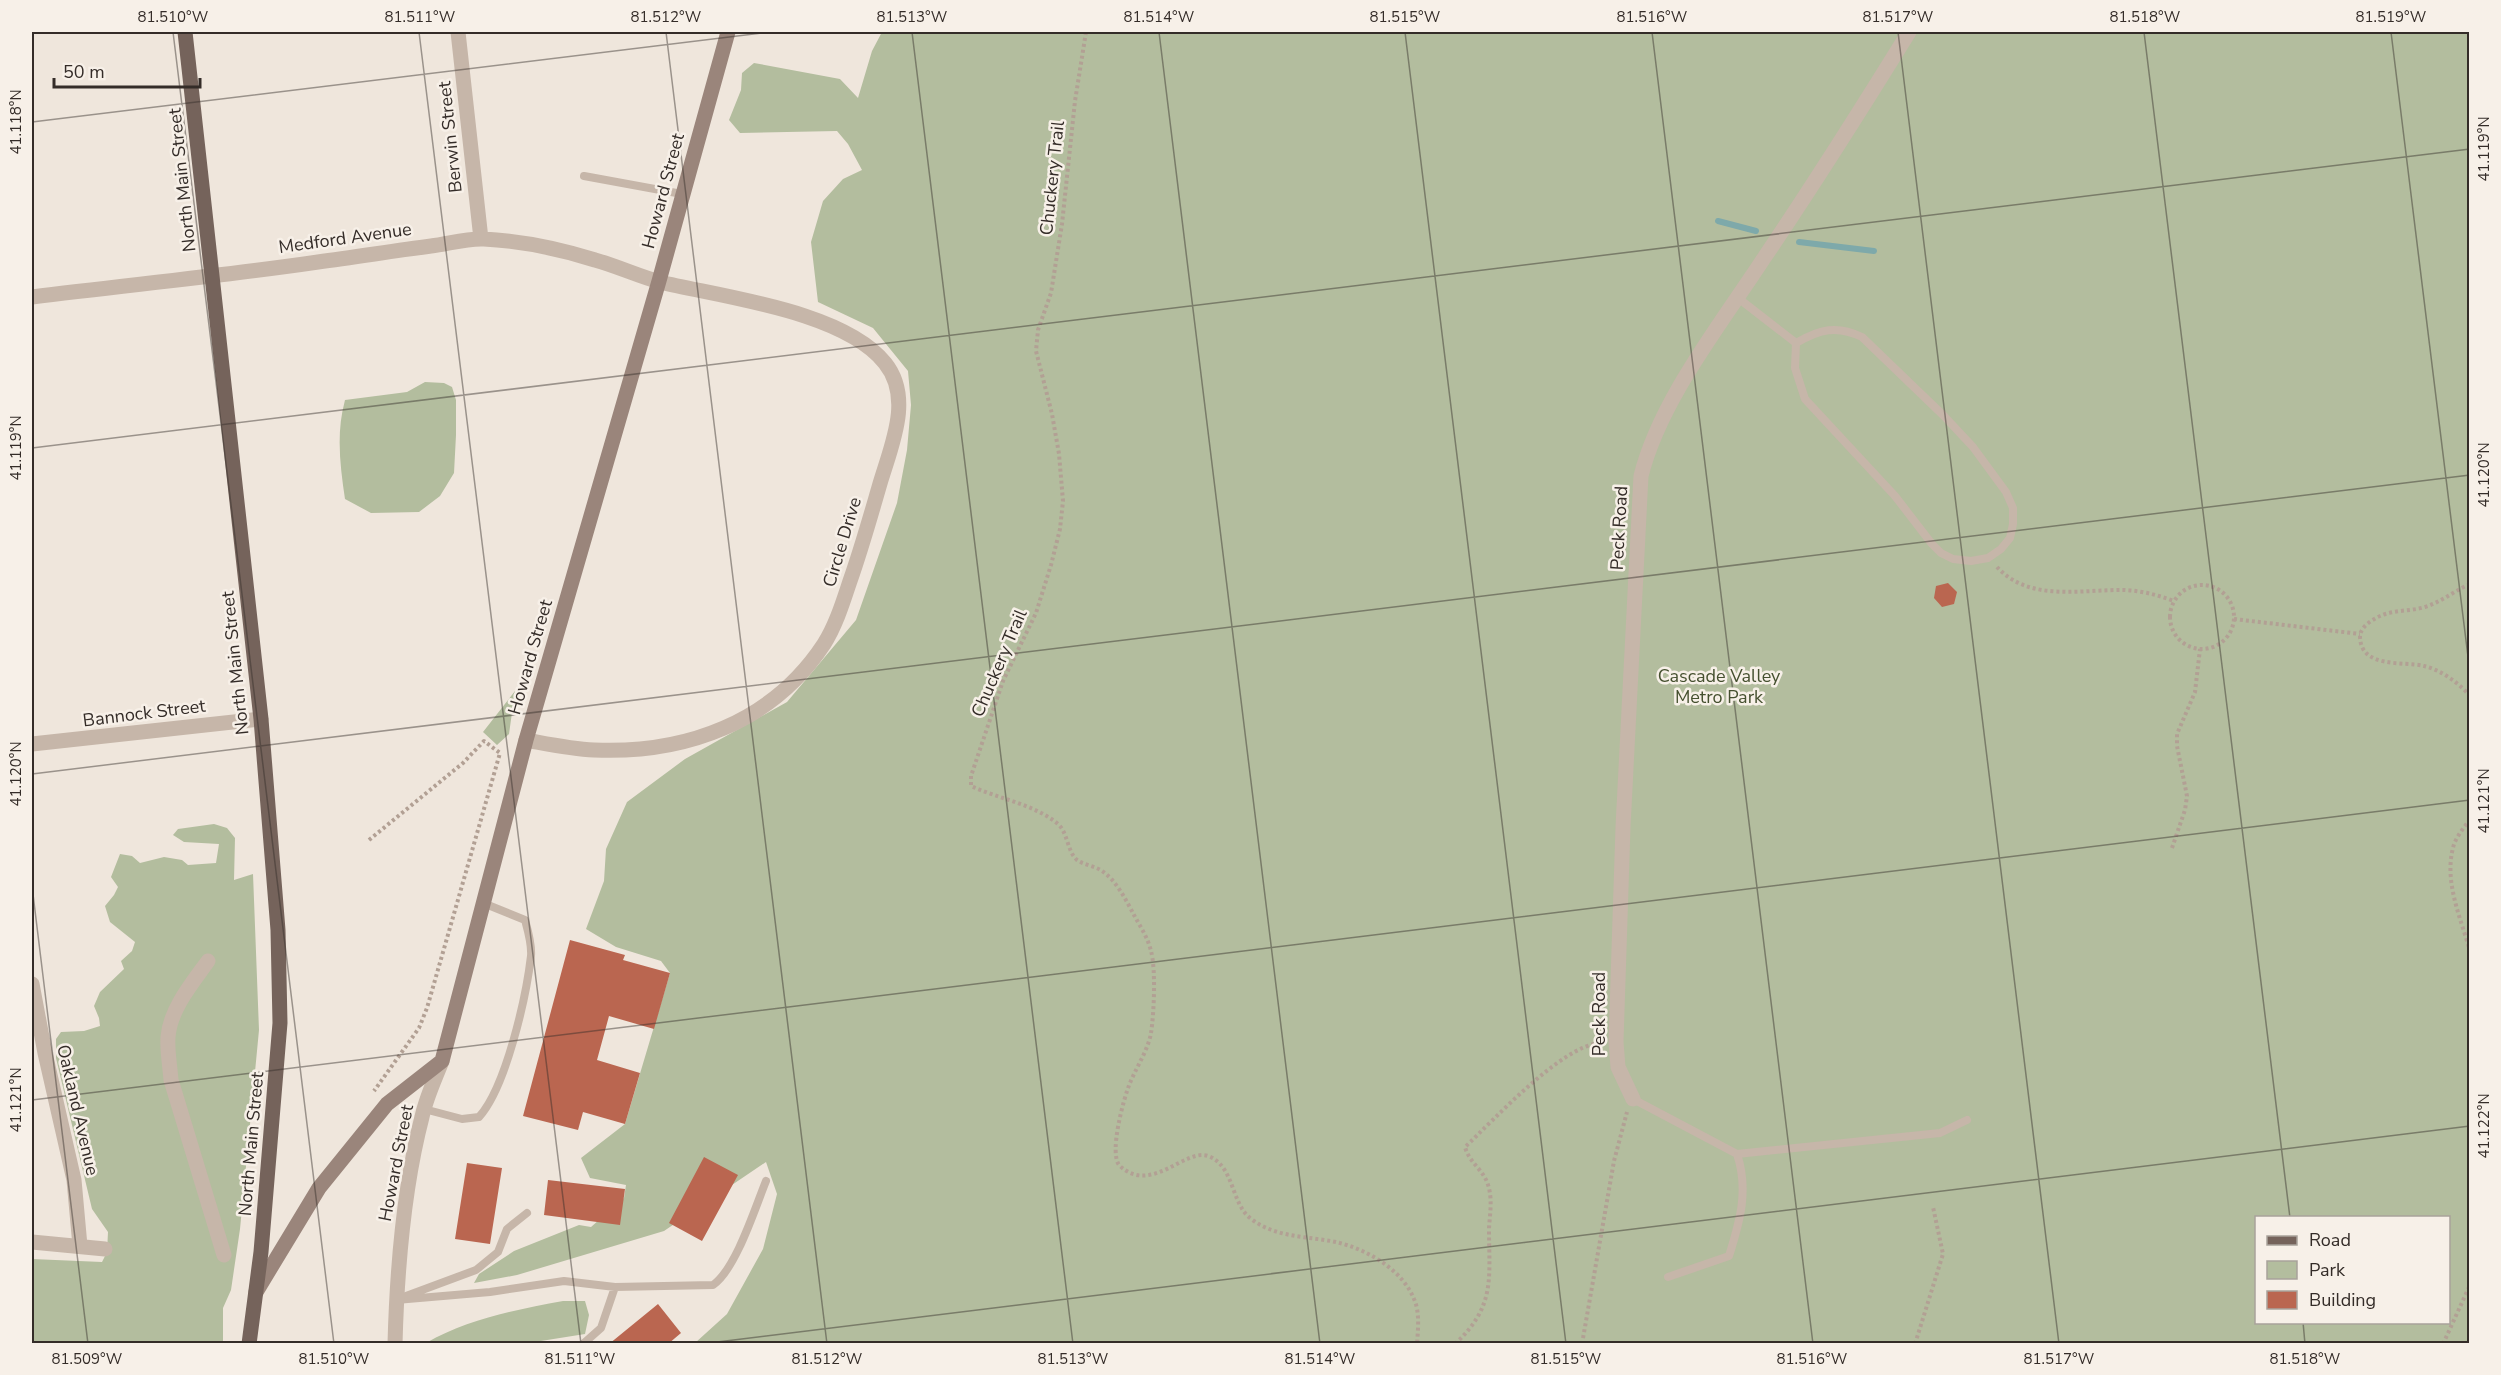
<svg xmlns="http://www.w3.org/2000/svg" width="2501" height="1375" viewBox="0 0 2501 1375" font-family="'Nunito Sans',sans-serif">
<style>
.green{fill:#b3bd9e;fill-rule:evenodd}
.lines{fill:none;stroke-linecap:round;stroke-linejoin:round}
.stream{stroke:#7ea9aa;stroke-width:6}
.building{fill:#ba6650}
.path{stroke:#b2a094;stroke-width:4;stroke-dasharray:3 3;stroke-linecap:butt}
.lane{stroke:#c6b6a9;stroke-width:8}
.street{stroke:#c6b6a9;stroke-width:15}
.secondary{stroke:#9a857b;stroke-width:15}
.primary{stroke:#75635b;stroke-width:15}
.ticks{fill:none;stroke:#342c28;stroke-width:1.5;stroke-opacity:0.45}
.labels{text-anchor:middle;stroke-width:5;stroke-linejoin:round;paint-order:stroke}
.street-label{font-size:18px;fill:#342c28;stroke:#f7f0e8}
.park-label{font-size:18px;fill:#45502f;stroke:#f7f0e8}
.neatline{fill:none;stroke:#342c28;stroke-width:2}
.ticks-label{font-size:15px;text-anchor:middle;fill:#342c28}
</style>
<rect width="100%" height="100%" fill="#efe6dc"/>
<path class="green" d="M 882,32 L 2469,32 L 2469,1343 L 695,1343 L 727,1314 L 763,1249 L 777,1194 L 766,1162 L 664,1231 L 517,1275 L 474,1283 L 479,1274 L 514,1251 L 579,1225 L 591,1227 L 624,1198 L 626,1185 L 590,1178 L 581,1158 L 625,1124 L 670,973 L 661,961 L 616,947 L 586,929 L 604,881 L 606,849 L 627,802 L 685,759 L 787,702 L 856,620 L 897,503 L 907,450 L 911,405 L 908,371 L 873,328 L 818,302 L 811,242 L 823,201 L 843,179 L 862,170 L 848,144 L 837,131 L 740,133 L 729,120 L 741,90 L 742,73 L 754,63 L 840,79 L 858,98 L 872,51 ZM 2256,1218 L 2448,1218 L 2448,1322 L 2256,1322 Z
M 425,382 L 444,383 L 452,387 L 456,400 L 456,435 L 454,473 L 440,496 L 419,512 L 371,513 L 345,499 C 340,465 336,433 345,400 L 407,392 Z
M 515,691 L 509,734 L 497,745 L 483,732 Z
M 214,824 L 227,828 L 235,838 L 234,880 L 253,874 L 259,1030 L 240,1229 L 231,1290 L 223,1308 L 223,1343 L 32,1343 L 32,1259 L 102,1262 L 107,1252 L 108,1232 L 92,1209 L 56,1058 L 56,1039 L 61,1032 L 84,1031 L 100,1026 L 99,1018 L 94,1006 L 100,992 L 124,969 L 121,961 L 132,951 L 135,942 L 110,922 L 105,906 L 114,895 L 118,887 L 111,877 L 120,854 L 132,856 L 140,863 L 164,857 L 182,860 L 188,865 L 216,863 L 219,844 L 184,842 L 173,835 L 178,829 Z
M 563,1301 L 585,1301 L 589,1315 L 585,1334 L 522,1344 L 426,1343 C 468,1319 515,1310 563,1301 Z"/>
<g class="lines">
<path class="stream" d="M 1718,221 L 1756,231
M 1799,242 L 1874,251"/>
</g>
<path class="building" d="M 1948,583 L 1957,592 L 1954,604 L 1942,607 L 1934,598 L 1936,586 Z
M 570,940 L 625,955 L 623,960 L 670,973 L 654,1029 L 609,1016 L 597,1060 L 640,1073 L 625,1124 L 583,1112 L 578,1130 L 523,1116 Z
M 704,1157 L 738,1175 L 702,1241 L 669,1223 Z
M 467,1163 L 502,1168 L 490,1244 L 455,1239 Z
M 548,1180 L 625,1189 L 620,1225 L 544,1215 Z
M 658,1304 L 681,1333 L 668,1344 L 609,1344 Z"/>
<g class="lines">
<path class="path" d="M 1086,32 L 1075,101 L 1062,224 L 1051,293 L 1038,330 L 1036,351 L 1052,414 L 1059,454 L 1063,501 L 1060,529 L 1051,565 L 1036,613 L 1003,681 L 971,776 L 971,786 C 999,799 1034,804 1058,824 C 1068,833 1067,851 1077,860 C 1084,865 1095,866 1102,871 C 1116,880 1126,900 1134,915 C 1140,926 1148,938 1151,951 C 1156,969 1154,1014 1151,1033 C 1148,1050 1137,1066 1130,1083 C 1124,1097 1108,1155 1120,1166 C 1151,1195 1185,1148 1208,1156 C 1234,1165 1231,1203 1250,1218 C 1275,1238 1307,1236 1336,1242 C 1366,1249 1402,1269 1414,1299 C 1420,1312 1418,1330 1417,1344
M 1997,567 C 2030,603 2083,589 2125,590 C 2142,591 2158,595 2174,601
M 2470,584 C 2454,591 2441,602 2425,607 C 2409,612 2392,609 2376,618 C 2369,622 2360,628 2360,637 C 2361,669 2404,661 2424,666 C 2441,670 2459,683 2470,696
M2170 617a32 32 0 1 1 64 0a32 32 0 1 1-64 0Z
M 2234,619 L 2360,634
M 2470,819 C 2464,828 2455,838 2453,848 C 2444,882 2461,919 2470,951
M 369,840 L 463,763 L 484,741 L 500,753 L 427,1008 L 419,1028 L 374,1091
M 2172,848 L 2185,810 L 2187,796 L 2177,746 L 2177,734 L 2195,692 L 2200,649
M 1455,1344 C 1496,1306 1489,1278 1489,1228 C 1490,1213 1493,1197 1487,1182 C 1482,1169 1469,1162 1465,1147 C 1494,1120 1561,1046 1600,1043
M 1582,1344 L 1614,1161 L 1627,1112
M 1915,1344 L 1943,1254 L 1933,1207
M 2443,1344 L 2470,1285"/>
<path class="lane" d="M 584,176 L 682,194
M 1738,298 L 1796,343 L 1795,368 L 1805,399 L 1895,496 L 1932,544 L 1941,553 L 1953,559 L 1971,561 L 1988,558 L 2001,549 L 2010,538 L 2013,524 L 2013,508 L 2006,492 L 1973,447 L 1944,416 L 1862,337 C 1837,325 1820,329 1796,343
M 1633,1099 L 1737,1154 L 1940,1133 L 1967,1120
M 424,1109 L 462,1119 L 479,1117 C 506,1087 526,998 531,956 C 532,944 528,931 525,920 L 483,903
M 1668,1277 L 1729,1256 C 1740,1221 1749,1190 1737,1154
M 406,1296 L 476,1270 L 498,1252 L 507,1229 L 527,1213
M 396,1300 L 490,1292 L 564,1281 L 615,1287 L 713,1285 C 736,1269 755,1208 766,1181
M 583,1344 L 601,1328 L 615,1287"/>
<path class="street" d="M 458,32 L 481,239
M 32,297 C 127,285 223,276 318,262 C 356,257 393,251 431,246 C 448,244 467,238 484,239 C 521,241 560,249 595,260 C 617,266 638,276 660,282 C 722,297 844,311 885,363 C 914,399 890,448 879,487 C 870,518 861,550 850,581 C 843,602 836,625 824,644 C 772,723 685,754 594,750 C 571,749 548,744 526,740
M 32,744 L 261,719
M 208,961 C 193,982 170,1009 168,1037 C 167,1051 170,1066 171,1080 L 224,1255
M 32,984 L 45,1053 L 74,1180 L 80,1246
M 1633,1099 L 1618,1067 L 1616,1042 L 1623,827 L 1641,476 C 1660,400 1721,324 1764,258 C 1814,184 1862,108 1909,32
M 32,1242 L 105,1249
M 395,1344 C 397,1268 403,1190 422,1117 C 426,1098 435,1079 442,1061"/>
<path class="secondary" d="M 256,1292 L 319,1188 L 387,1104 L 442,1061 L 526,740 L 659,281 L 728,32"/>
<path class="primary" d="M 185,32 L 261,719 L 278,930 L 280,1023 L 261,1252 L 249,1344"/>
</g>
<path class="ticks" d="M 173,32 L 334,1344M 419,32 L 581,1344M 666,32 L 827,1344M 912,32 L 1073,1344M 1159,32 L 1320,1344M 1405,32 L 1566,1344M 1652,32 L 1813,1344M 1898,32 L 2059,1344M 2144,32 L 2290,1218M 2391,32 L 2470,673M 32,122 L 770,32M 32,448 L 2470,149M 32,774 L 2470,475M 32,886 L 88,1344M 32,1100 L 2470,800M 2303,1322 L 2305,1344M 701,1344 L 2470,1126"/>
<g class="labels">
<g class="street-label">
<text transform="translate(450 137) rotate(-96)" y="6">Berwin Street</text>
<text transform="translate(1052 178) rotate(-84)" y="6">Chuckery Trail</text>
<text transform="translate(182 180) rotate(-96)" y="6">North Main Street</text>
<text transform="translate(663 191) rotate(-75)" y="6">Howard Street</text>
<text transform="translate(345 238) rotate(-8)" y="6">Medford Avenue</text>
<text transform="translate(1619 528) rotate(-87)" y="6">Peck Road</text>
<text transform="translate(842 542) rotate(-73)" y="6">Circle Drive</text>
<text transform="translate(530 657) rotate(-74)" y="6">Howard Street</text>
<text transform="translate(235 663) rotate(-96)" y="6">North Main Street</text>
<text transform="translate(999 663) rotate(-67)" y="6">Chuckery Trail</text>
<text transform="translate(144 713) rotate(-7)" y="6">Bannock Street</text>
<text transform="translate(1599 1014) rotate(-90)" y="6">Peck Road</text>
<text transform="translate(78 1110) rotate(77)" y="6">Oakland Avenue</text>
<text transform="translate(251 1144) rotate(-85)" y="6">North Main Street</text>
<text transform="translate(396 1163) rotate(-79)" y="6">Howard Street</text>
</g>
<g class="park-label">
<text x="1719" y="682">Cascade Valley<tspan x="1719" dy="21">Metro Park</tspan></text>
</g>
</g>
<rect width="2501" height="1375" fill="none" stroke="#f7f0e8" stroke-width="66"/>
<rect x="2255" y="1216" width="195" height="108" fill="#f7f0e8" stroke="#a9a29b" stroke-width="1.5"/>
<rect x="2267" y="1236" width="30" height="9" fill="#75635b" stroke="#a9a29b" stroke-width="1.5"/>
<text x="2309" y="1246" font-size="18" fill="#342c28">Road</text>
<rect x="2267" y="1261" width="30" height="18" fill="#b3bd9e" stroke="#a9a29b" stroke-width="1.5"/>
<text x="2309" y="1276" font-size="18" fill="#342c28">Park</text>
<rect x="2267" y="1291" width="30" height="18" fill="#ba6650" stroke="#a9a29b" stroke-width="1.5"/>
<text x="2309" y="1306" font-size="18" fill="#342c28">Building</text>
<path d="M54 78v9h146v-9" fill="none" stroke="#342c28" stroke-width="3"/>
<text x="63" y="78" font-size="18" fill="#342c28" stroke="#f7f0e8" stroke-width="4.5" paint-order="stroke">50 m</text>
<rect x="33" y="33" width="2435" height="1309" class="neatline"/>
<g class="ticks-label">
<text x="173" y="22">81.510°W</text>
<text x="420" y="22">81.511°W</text>
<text x="666" y="22">81.512°W</text>
<text x="912" y="22">81.513°W</text>
<text x="1159" y="22">81.514°W</text>
<text x="1405" y="22">81.515°W</text>
<text x="1652" y="22">81.516°W</text>
<text x="1898" y="22">81.517°W</text>
<text x="2145" y="22">81.518°W</text>
<text x="2391" y="22">81.519°W</text>
<text transform="translate(16 122) rotate(-90)" y="5">41.118°N</text>
<text transform="translate(2484 149) rotate(-90)" y="5">41.119°N</text>
<text transform="translate(16 448) rotate(-90)" y="5">41.119°N</text>
<text transform="translate(2484 475) rotate(-90)" y="5">41.120°N</text>
<text transform="translate(16 774) rotate(-90)" y="5">41.120°N</text>
<text transform="translate(2484 801) rotate(-90)" y="5">41.121°N</text>
<text transform="translate(16 1100) rotate(-90)" y="5">41.121°N</text>
<text transform="translate(2484 1126) rotate(-90)" y="5">41.122°N</text>
<text x="87" y="1364">81.509°W</text>
<text x="334" y="1364">81.510°W</text>
<text x="580" y="1364">81.511°W</text>
<text x="827" y="1364">81.512°W</text>
<text x="1073" y="1364">81.513°W</text>
<text x="1320" y="1364">81.514°W</text>
<text x="1566" y="1364">81.515°W</text>
<text x="1812" y="1364">81.516°W</text>
<text x="2059" y="1364">81.517°W</text>
<text x="2305" y="1364">81.518°W</text>
</g>
</svg>
